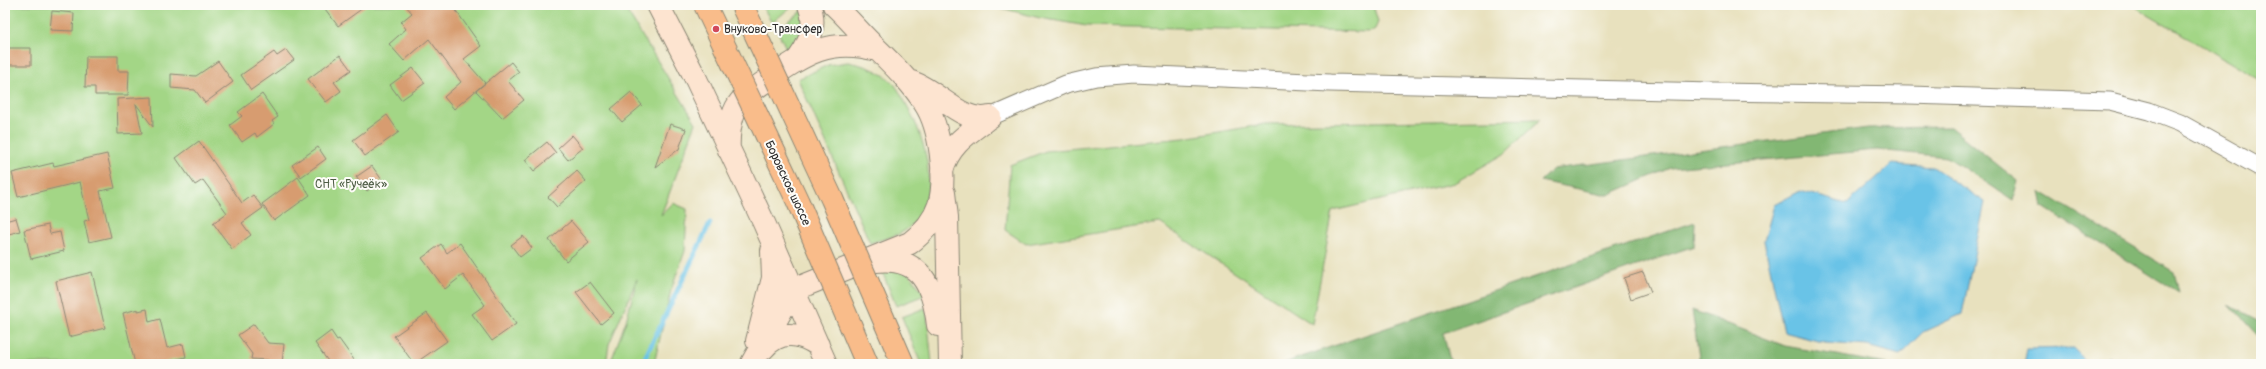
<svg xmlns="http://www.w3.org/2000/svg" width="2266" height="369" viewBox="0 0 2266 369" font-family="Pangolin,sans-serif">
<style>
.green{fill:#a3d686;stroke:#678058}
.forest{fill:#82b773;stroke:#56714f}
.water{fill:#69c3e7;stroke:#4a7789}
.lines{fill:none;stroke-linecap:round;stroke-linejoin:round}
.stream{stroke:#69c3e7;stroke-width:5}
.building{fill:#d79c70}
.street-casing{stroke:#8a8674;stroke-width:19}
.secondary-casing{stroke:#8a8674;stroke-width:24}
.street{stroke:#fff;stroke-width:17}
.secondary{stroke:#fde4d0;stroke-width:22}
.primary-bridge-casing{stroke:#8a8674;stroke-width:24;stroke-linecap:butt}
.primary-bridge{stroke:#f9bc8a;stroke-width:22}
.poi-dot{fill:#d1495b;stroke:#fdfcf7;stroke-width:1.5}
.labels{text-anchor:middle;stroke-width:4;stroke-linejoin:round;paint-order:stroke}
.poi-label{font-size:12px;fill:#2b2b2b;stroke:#fdfcf7;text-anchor:start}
.street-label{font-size:12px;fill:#2b2b2b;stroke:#fdfcf7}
.park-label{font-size:12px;fill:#4f5e46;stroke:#fdfcf7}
</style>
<rect width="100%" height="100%" fill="#fdfcf7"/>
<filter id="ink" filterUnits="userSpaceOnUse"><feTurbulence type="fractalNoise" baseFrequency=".025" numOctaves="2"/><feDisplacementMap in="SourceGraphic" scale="8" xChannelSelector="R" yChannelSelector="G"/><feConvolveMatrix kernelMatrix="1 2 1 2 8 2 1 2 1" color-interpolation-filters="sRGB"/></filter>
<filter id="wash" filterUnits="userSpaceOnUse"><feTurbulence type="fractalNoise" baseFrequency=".012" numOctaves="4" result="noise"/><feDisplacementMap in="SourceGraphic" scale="16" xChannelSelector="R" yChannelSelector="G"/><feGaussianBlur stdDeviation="0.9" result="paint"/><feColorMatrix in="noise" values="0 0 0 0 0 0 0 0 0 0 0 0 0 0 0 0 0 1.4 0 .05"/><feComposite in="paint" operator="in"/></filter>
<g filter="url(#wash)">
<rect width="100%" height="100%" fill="#e8e1be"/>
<path class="green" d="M 5,5 L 623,5 L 696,123 L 661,215 L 673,203 L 687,209 L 685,251 L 671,290 L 654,364 L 610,364 L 626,321 L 637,279 L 609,344 L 606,364 L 5,364 Z
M 762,5 L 793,5 L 772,23 Z
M 990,5 L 1373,5 L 1378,22 L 1375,29 L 1370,32 L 1087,26 L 1040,18 Z
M 2133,5 L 2261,5 L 2261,80 L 2253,76 Z
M 803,10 L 804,15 L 799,41 L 786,48 L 777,30 Z
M 848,62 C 864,65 882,71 894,84 C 898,89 902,96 905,102 C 925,137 945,198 907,229 C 897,237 882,239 870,243 L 798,79 L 828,65 Z
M 1541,119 L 1504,154 L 1454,183 L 1333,211 L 1312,324 L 1160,223 L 1026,244 L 1005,230 L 1010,165 L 1046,151 L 1184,138 L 1266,124 Z
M 906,270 L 925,295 L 896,306 L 882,271 Z
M 925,308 L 927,315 L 932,364 L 921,364 L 902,317 Z"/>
<path class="forest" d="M 1950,127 L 2018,181 L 2013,200 L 1947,157 L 1877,150 L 1670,168 L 1608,195 L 1540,181 L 1553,169 L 1868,128 Z
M 2040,191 L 2174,272 L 2179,293 L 2043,207 Z
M 1695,222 L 1694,246 L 1443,333 L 1451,364 L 1281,364 Z
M 2229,305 L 2261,322 L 2261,339 Z
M 1692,310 L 1785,346 L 1887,364 L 1700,364 Z"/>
<path class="water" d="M 1892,164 L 1933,167 L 1985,202 L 1962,314 L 1923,332 L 1900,355 L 1867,346 L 1825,343 L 1784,332 L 1764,241 L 1774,205 L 1800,191 L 1847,204 Z
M 2073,348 L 2088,363 L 2110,356 L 2116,364 L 2024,364 L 2027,349 Z"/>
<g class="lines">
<path class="stream" d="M 642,364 L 710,223"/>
</g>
<g id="blocks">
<path class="building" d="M 322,5 L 367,5 L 338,26 Z
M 405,5 L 452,5 L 481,46 L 464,59 L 485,83 L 454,109 L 444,97 L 461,82 L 429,39 L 404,61 L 389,44 L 406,29 L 401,22 L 412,13 Z
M 52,11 L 74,13 L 73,31 L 50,30 Z
M 8,48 L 31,48 L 31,65 L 8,65 Z
M 286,50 L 294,60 L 251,90 L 241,75 L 274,52 L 277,56 Z
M 340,55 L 351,70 L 334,82 L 341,91 L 326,102 L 308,79 Z
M 86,56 L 118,56 L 118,71 L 129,71 L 128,95 L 95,95 L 95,87 L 85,87 Z
M 218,61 L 233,82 L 205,103 L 195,90 L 171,88 L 171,74 L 196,76 Z
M 511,62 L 519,72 L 508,81 L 524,100 L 502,118 L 476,91 Z
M 413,68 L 425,83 L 401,100 L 390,85 Z
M 631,92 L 642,105 L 622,122 L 611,109 Z
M 262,94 L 278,117 L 272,121 L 274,124 L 257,137 L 255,133 L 242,142 L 230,125 L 242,116 L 238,112 Z
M 152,97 L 153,127 L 136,104 L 142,133 L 118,134 L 117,99 Z
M 387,115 L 399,132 L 365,156 L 353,140 Z
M 670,124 L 686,129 L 679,149 L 655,167 Z
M 572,135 L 583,148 L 568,160 L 558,148 Z
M 199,141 L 242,203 L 253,195 L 263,208 L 242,223 L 251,235 L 232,249 L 213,223 L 227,213 L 203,180 L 195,185 L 176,158 Z
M 547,142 L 556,153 L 534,171 L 525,160 Z
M 318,147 L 326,159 L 301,177 L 292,165 Z
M 107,154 L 115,188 L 100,191 L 111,237 L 89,242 L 84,221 L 89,220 L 80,182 L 18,197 L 12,173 L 53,163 L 54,166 Z
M 372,166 L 382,180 L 367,191 L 356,177 Z
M 577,171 L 586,181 L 557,207 L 548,197 Z
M 298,177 L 310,195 L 274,221 L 262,204 Z
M 16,218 L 20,231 L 5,235 L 5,221 Z
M 571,221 L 589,242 L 566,261 L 549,240 Z
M 48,225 L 50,234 L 60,232 L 64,251 L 31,259 L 24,230 Z
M 523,236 L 532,248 L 520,257 L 511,245 Z
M 460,243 L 516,324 L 492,341 L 472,314 L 485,305 L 463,275 L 445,289 L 422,258 L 441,244 L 447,253 Z
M 92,272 L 105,328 L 69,337 L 56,281 Z
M 1643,272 L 1651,292 L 1631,299 L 1624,278 Z
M 590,282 L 614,313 L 601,324 L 576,292 Z
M 138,309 L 138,311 L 147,309 L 149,322 L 160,319 L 167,348 L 183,344 L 186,357 L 165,362 L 165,364 L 135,364 L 123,313 Z
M 427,313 L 447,341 L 414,364 L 394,336 Z
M 254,324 L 268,343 L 284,344 L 282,364 L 267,364 L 268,360 L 251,359 L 252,354 L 238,335 Z
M 331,331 L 337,340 L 339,339 L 357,364 L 330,364 L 315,343 Z"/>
</g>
</g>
<g filter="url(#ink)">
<use href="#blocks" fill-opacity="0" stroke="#8a8674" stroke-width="1"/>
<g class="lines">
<g class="street-casing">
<path id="street" d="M 990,117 L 1066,84 L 1096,77 L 1134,74 L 1330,83 L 1714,92 L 1909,95 L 2110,101 L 2149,111 L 2180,123 L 2261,168"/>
</g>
<g class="secondary-casing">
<path id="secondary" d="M 658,5 L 696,79 L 764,223 L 826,364
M 799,58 C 810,43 817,24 809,5
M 912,82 C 940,92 962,124 990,117
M 729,150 C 728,137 730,120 736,108 C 742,96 756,88 767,80 C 805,54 830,37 877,50
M 942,171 C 949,144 969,133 990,117
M 944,193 L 947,217 L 950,364
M 876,261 C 921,256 933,286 938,325
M 757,341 L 773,278 L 772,251
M 763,349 C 778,330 799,332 818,345
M 752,363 L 793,290 L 910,243 C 923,233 934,220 939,205 C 947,178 940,127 925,104 C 912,83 894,66 877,49 C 862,35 849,19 834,5"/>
</g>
<use href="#street" class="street"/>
<use href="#secondary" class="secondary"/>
<g class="primary-bridge-casing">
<path id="primary-bridge" d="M 705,5 L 798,202 L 867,364
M 742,5 L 832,199 L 903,364"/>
</g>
<use href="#primary-bridge" class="primary-bridge"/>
</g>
</g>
<circle class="poi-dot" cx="716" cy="29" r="4"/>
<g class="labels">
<g class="poi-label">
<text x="724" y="33">Внуково-Трансфер</text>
</g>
<g class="street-label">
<text transform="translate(788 183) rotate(65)" y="4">Боровское шоссе</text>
</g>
<g class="park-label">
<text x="351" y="188">СНТ «Ручеёк»</text>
</g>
</g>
<rect width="2266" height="369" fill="none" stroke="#fdfcf7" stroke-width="20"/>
</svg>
